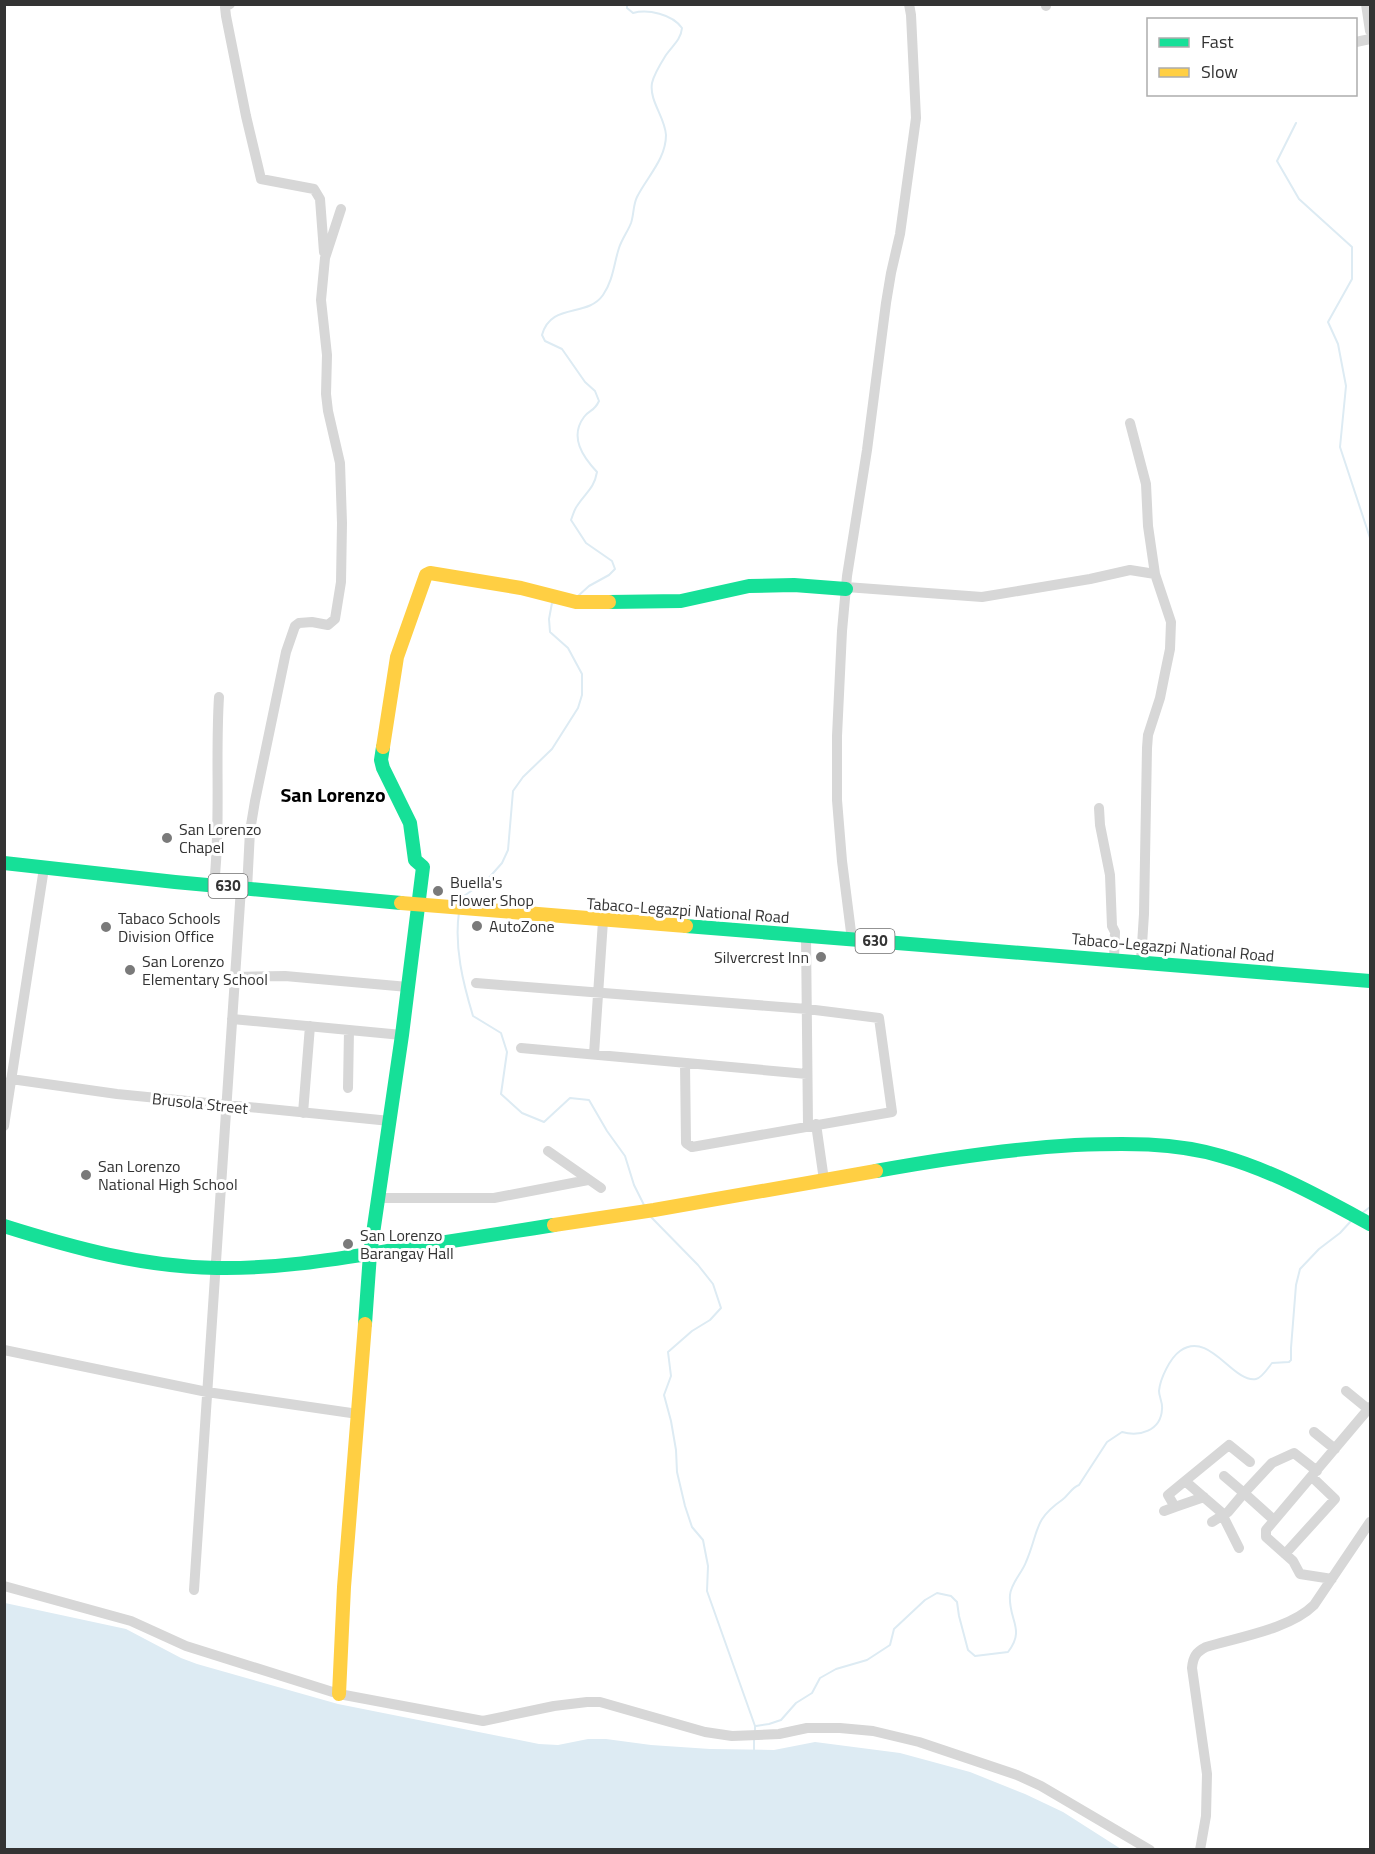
<svg xmlns="http://www.w3.org/2000/svg" width="1375" height="1854" viewBox="0 0 1375 1854" font-family="'Titillium Web',sans-serif">
<style>
.water{fill:#ddebf3}
.lines{fill:none;stroke-linecap:round;stroke-linejoin:round}
.stream{stroke:#ddebf3;stroke-width:2}
.street{stroke:#d7d7d7;stroke-width:10}
.fast{stroke:#16e098;stroke-width:14}
.slow{stroke:#ffcf43;stroke-width:14}
.poi-dot{fill:#7a7a7a;stroke:#fff;stroke-width:2}
.labels{text-anchor:middle;stroke-width:6;stroke-linejoin:round;paint-order:stroke}
.shield{fill:#fff;stroke:#707070;stroke-width:1.5}
.shield-label{font-size:15px;font-weight:bold;fill:#333}
.poi-label{font-size:16px;fill:#333;stroke:#fff;text-anchor:start}
.street-label{font-size:16px;fill:#333;stroke:#fff}
.quarter-label{font-size:20px;font-weight:bold;fill:#000;stroke:#fff}
</style>
<rect width="100%" height="100%" fill="#fff"/>
<path class="water" d="M 5,1603 L 126,1629 L 181,1658 L 197,1664 L 338,1704 L 539,1744 L 558,1745 L 588,1739 L 606,1739 L 651,1745 L 710,1749 L 774,1750 L 815,1742 L 900,1753 L 970,1772 L 1025,1794 L 1063,1812 L 1121,1849 L 5,1849 Z"/>
<g class="lines">
<path class="stream" d="M 1296,123 L 1277,161 L 1299,199 L 1352,247 L 1352,279 L 1328,322 L 1338,344 L 1346,386 L 1340,447 L 1370,538
M 578,596 L 589,586 L 609,575 L 615,569 L 612,561 L 586,543 L 571,520 C 573,515 574,510 577,506 C 586,492 594,489 597,472 C 583,457 569,437 584,417 C 590,409 594,412 599,401 L 595,391 L 585,382 L 562,349 L 545,341 L 542,335 C 551,302 587,318 603,295 C 613,281 614,263 619,248 C 622,239 628,231 631,223 C 634,214 633,205 637,197 C 647,177 666,159 666,135 C 665,117 649,101 652,83 C 654,74 661,63 666,55 C 672,46 681,40 682,28 C 672,14 648,9 633,13 L 627,8 L 627,4
M 460,901 L 461,898 L 487,880 L 502,863 L 508,850 L 513,791 L 523,777 L 552,749 L 578,708 L 582,695 L 582,674 L 568,648 L 550,632 L 549,619 L 552,603 L 555,603
M 459,912 C 454,947 463,983 473,1016 L 501,1033 L 507,1052 L 501,1094 L 522,1113 L 544,1122 L 570,1098 L 589,1100 L 607,1131 L 625,1156 L 634,1185 L 645,1207
M 1361,1214 L 1370,1207
M 651,1217 L 698,1265 L 713,1284 L 721,1308 L 710,1320 L 692,1331 L 668,1352 L 671,1376 L 664,1395 L 671,1421 L 676,1450 L 677,1472 L 685,1506 L 692,1527 L 703,1540 L 708,1566 L 707,1591 L 755,1726 L 755,1731
M 756,1726 L 769,1724 L 781,1720 L 796,1703 L 812,1693 L 820,1678 L 836,1669 L 867,1660 L 890,1645 L 894,1629 L 925,1600 L 937,1593 L 951,1596 L 957,1602 L 959,1616 L 968,1650 L 975,1656 L 1008,1652 C 1026,1629 1008,1620 1010,1595 C 1011,1583 1022,1573 1026,1562 C 1039,1532 1033,1520 1062,1500 C 1069,1495 1071,1488 1079,1485 L 1107,1442 L 1122,1432 C 1139,1437 1161,1431 1162,1409 C 1163,1403 1159,1397 1159,1391 C 1160,1379 1170,1358 1180,1351 C 1210,1330 1232,1383 1256,1379 C 1262,1378 1268,1368 1272,1363 L 1289,1362 L 1291,1360 L 1291,1348 L 1296,1285 L 1300,1269 L 1319,1249 L 1340,1233 L 1351,1221
M 754,1750 L 754,1740"/>
<path class="street" d="M 230,4 L 225,7 L 226,16 L 246,116 L 261,179 L 314,189 L 320,199 L 324,252
M 1366,4 L 1370,31
M 1046,6 L 1046,4
M 1356,42 L 1370,39
M 1130,423 L 1146,484 L 1148,526 L 1155,574 L 1171,622 L 1170,649 L 1165,673 L 1160,698 L 1148,735 L 1147,748 L 1144,914 L 1141,960
M 846,587 L 982,597 L 1090,579 L 1130,570 L 1155,574
M 1099,808 L 1100,825 L 1110,875 L 1112,926 L 1115,932 L 1114,958
M 214,885 C 221,822 215,760 219,697
M 247,889 L 250,831 L 255,801 L 286,652 L 295,626 L 299,623 L 312,622 L 328,625 L 335,619 L 341,582 L 342,523 L 340,463 L 328,411 L 326,394 L 327,355 L 321,300 L 325,258 L 341,209
M 806,936 L 808,1126
M 852,940 L 842,861 L 837,800 L 837,736 L 842,631 L 847,576 L 867,450 L 886,303 L 891,273 L 900,234 L 916,118 L 911,15 L 909,4
M 235,977 L 285,976 L 408,987
M 476,983 L 807,1009 L 879,1018 L 892,1112 L 692,1147 L 686,1143 L 685,1063
M 232,1019 L 402,1035
M 521,1048 L 807,1074
M 594,1054 L 603,921
M 11,1079 L 117,1094 L 390,1121
M 348,1088 L 349,1030
M 303,1113 L 310,1026
M 816,1124 L 824,1180
M 4,1126 L 44,868
M 548,1151 L 601,1188
M 379,1198 L 494,1198 L 588,1180
M 4,1350 L 207,1392 L 358,1414
M 1346,1391 L 1368,1409
M 1314,1432 L 1335,1449
M 1224,1476 L 1244,1493 L 1272,1463 L 1294,1453 L 1317,1471
M 1185,1481 L 1168,1495 L 1175,1507 L 1204,1497
M 1164,1511 L 1175,1507
M 1212,1522 L 1228,1512 L 1244,1493 L 1274,1520
M 1239,1548 L 1221,1512 L 1185,1481 L 1229,1445 L 1250,1462
M 1285,1554 L 1335,1499 L 1312,1477
M 1332,1579 L 1300,1574 L 1293,1561 L 1266,1537 L 1266,1530 L 1370,1407
M 4,1586 L 131,1621 L 186,1646 L 339,1694 L 483,1721 L 554,1706 L 587,1702 L 600,1702 L 705,1732 L 732,1736 L 779,1734 L 807,1728 L 840,1728 L 873,1731 L 919,1742 L 1017,1775 L 1041,1786 L 1150,1850
M 194,1590 L 241,888
M 1200,1850 L 1206,1816 L 1207,1774 L 1192,1668 C 1193,1657 1196,1652 1206,1647 C 1239,1637 1290,1629 1314,1605 L 1370,1522"/>
<path class="fast" d="M 609,602 L 681,601 L 749,586 L 794,585 L 846,589
M 4,863 L 175,882 L 401,903
M 686,926 L 1370,981
M 876,1171 C 942,1159 1008,1149 1075,1145 C 1123,1143 1174,1142 1221,1156 C 1274,1171 1322,1198 1370,1224
M 4,1226 C 74,1248 143,1267 217,1268 C 275,1269 331,1260 388,1251 C 444,1242 499,1234 554,1225
M 365,1324 L 370,1254 L 402,1035 L 423,867 L 415,860 L 410,823 L 383,768 L 381,760 L 383,747"/>
<path class="slow" d="M 383,747 L 397,657 L 426,575 L 430,573 L 521,588 L 576,602 L 609,602
M 401,903 L 686,926
M 554,1225 L 654,1210 L 876,1171
M 339,1694 L 344,1587 L 365,1324"/>
</g>
<g class="poi-dot">
<circle cx="167" cy="838" r="6"/>
<circle cx="438" cy="891" r="6"/>
<circle cx="477" cy="926" r="6"/>
<circle cx="106" cy="927" r="6"/>
<circle cx="821" cy="957" r="6"/>
<circle cx="130" cy="970" r="6"/>
<circle cx="86" cy="1175" r="6"/>
<circle cx="348" cy="1244" r="6"/>
</g>
<g class="labels">
<g class="shield">
<rect x="208.5" y="874" width="39" height="24" rx="4.5"/>
<rect x="855.5" y="929" width="39" height="24" rx="4.5"/>
</g>
<g class="shield-label">
<text x="228" y="891">630</text>
<text x="875" y="946">630</text>
</g>
<g class="poi-label">
<text x="179" y="835">San Lorenzo<tspan x="179" dy="18">Chapel</tspan></text>
<text x="450" y="888">Buella's<tspan x="450" dy="18">Flower Shop</tspan></text>
<text x="118" y="924">Tabaco Schools<tspan x="118" dy="18">Division Office</tspan></text>
<text x="489" y="932">AutoZone</text>
<text x="809" y="963" text-anchor="end">Silvercrest Inn</text>
<text x="142" y="967">San Lorenzo<tspan x="142" dy="18">Elementary School</tspan></text>
<text x="98" y="1172">San Lorenzo<tspan x="98" dy="18">National High School</tspan></text>
<text x="360" y="1241">San Lorenzo<tspan x="360" dy="18">Barangay Hall</tspan></text>
</g>
<g class="street-label">
<text transform="translate(688 910) rotate(4)" y="6">Tabaco-Legazpi National Road</text>
<text transform="translate(1173 947) rotate(5)" y="6">Tabaco-Legazpi National Road</text>
<text transform="translate(200 1103) rotate(6)" y="6">Brusola Street</text>
</g>
<g class="quarter-label">
<text x="333" y="802">San Lorenzo</text>
</g>
</g>
<rect width="1375" height="1854" fill="none" stroke="#333333" stroke-width="12"/>
<rect x="1147" y="18" width="210" height="78" fill="#ffffff" stroke="#adadad" stroke-width="1.5"/>
<rect x="1159" y="38" width="30" height="9" fill="#16e098" stroke="#adadad" stroke-width="1.5"/>
<text x="1201" y="48" font-size="18" fill="#333333">Fast</text>
<rect x="1159" y="68" width="30" height="9" fill="#ffcf43" stroke="#adadad" stroke-width="1.5"/>
<text x="1201" y="78" font-size="18" fill="#333333">Slow</text>
</svg>
